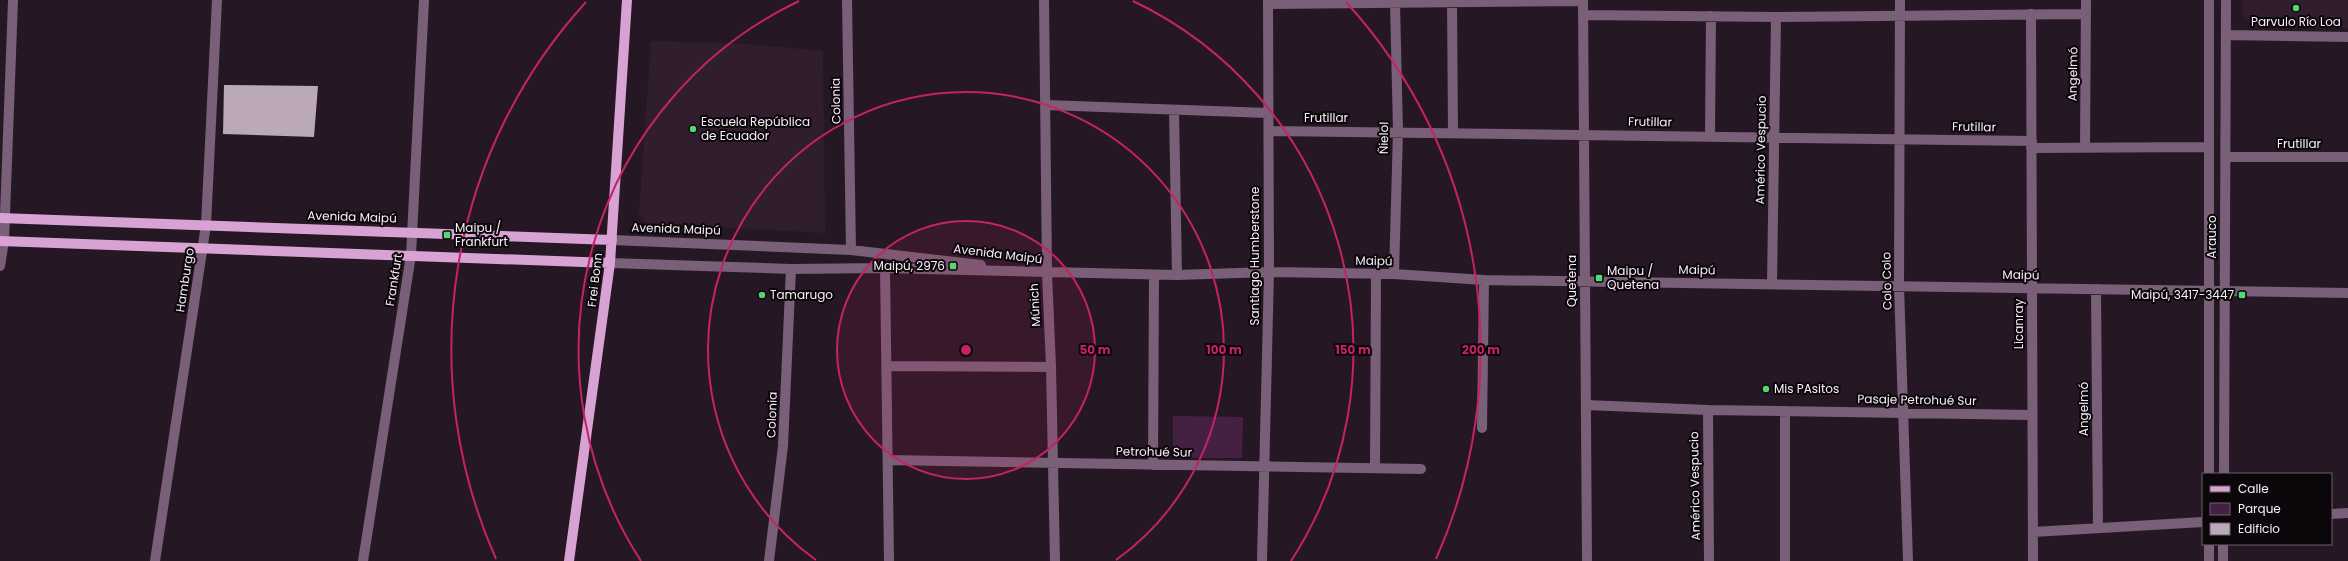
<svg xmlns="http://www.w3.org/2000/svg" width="2348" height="561" viewBox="0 0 2348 561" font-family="Poppins,sans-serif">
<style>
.built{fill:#301e2f}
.green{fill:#442143}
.building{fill:#bba9b9}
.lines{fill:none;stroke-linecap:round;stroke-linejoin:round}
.minor{stroke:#795f77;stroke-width:10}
.major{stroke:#d8a2d4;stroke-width:10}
.ring{fill:none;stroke:#c52363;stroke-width:2}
.poi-dot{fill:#53d673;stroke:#0b060a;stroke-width:1.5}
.labels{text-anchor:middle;stroke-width:4;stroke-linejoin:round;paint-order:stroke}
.poi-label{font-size:12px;fill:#f9eff8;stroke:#0b060a;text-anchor:start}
.street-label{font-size:12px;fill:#f9eff8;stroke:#0b060a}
.centre{fill:#c52363;stroke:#0b060a;stroke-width:2}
.ring-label{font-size:12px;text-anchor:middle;font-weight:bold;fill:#c52363;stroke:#0b060a;stroke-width:4;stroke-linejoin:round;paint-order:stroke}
</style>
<rect width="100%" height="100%" fill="#251824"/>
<path class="built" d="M 2243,0 L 2348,0 L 2348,28 L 2255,27 L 2243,17 Z
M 651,41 L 746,44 L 823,51 L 825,233 L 647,223 L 639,214 Z"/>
<path class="green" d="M 1173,416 L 1243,417 L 1242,458 L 1173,458 Z"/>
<path class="building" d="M 224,85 L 318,86 L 314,137 L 223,134 Z"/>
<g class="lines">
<path class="minor" d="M 847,0 L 851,250
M 1044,0 L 1047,273 L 1051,367 L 1055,561
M 1452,0 L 1453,132
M 1583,0 L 1587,561
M 1900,0 L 1899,286 L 1908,561
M 1268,4 L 1583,1
M 2031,14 L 2033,561
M 1583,15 L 1776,17 L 2086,14
M 2227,35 L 2348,37
M 1046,105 L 1268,113
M 1174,110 L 1177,275
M 1269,131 L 2032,141
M 1710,136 L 1711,16
M 2031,148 L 2209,147
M 2085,148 L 2086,0
M 2225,157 L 2348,157
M 612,240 L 851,250 L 981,265
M 610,263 L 791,269 L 885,268 L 1177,275 L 1269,272 L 1394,274 L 1484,280 L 2348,293
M 0,266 L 4,241 L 13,0
M 885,268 L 889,561
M 1394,274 L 1398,131 L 1395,3
M 1772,284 L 1776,17
M 2096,289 L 2098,528
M 887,366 L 1051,367
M 1586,405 L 1708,410 L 2032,415
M 1708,410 L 1709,561
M 1785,411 L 1785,561
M 1482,428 L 1484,280
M 888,460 L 1421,469
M 1153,465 L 1154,275
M 1375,468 L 1376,274
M 2209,474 L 2209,0
M 2224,474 L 2226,0
M 2331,514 L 2348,513
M 2033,532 L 2203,522
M 2223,544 L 2223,561
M 155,561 L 206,225 L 217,0
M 363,561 L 411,255 L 424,0
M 769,561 L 783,446 L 791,269
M 1262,561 L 1269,272 L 1268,0
M 2209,561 L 2209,544"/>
<path class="major" d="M 0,218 L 612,240
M 0,241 L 610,263
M 569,561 L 610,263 L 627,0"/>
</g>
<circle cx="966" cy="350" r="129" fill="#c52363" fill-opacity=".12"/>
<g class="ring">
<circle cx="966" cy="350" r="129"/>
<path d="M816 560A258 258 0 1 1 1116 560"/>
<path d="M641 561A387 387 0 0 1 799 1M1133 1A387 387 0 0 1 1291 561"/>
<path d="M496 559A515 515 0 0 1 586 2M1346 2A515 515 0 0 1 1436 559"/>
</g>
<g class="poi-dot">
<circle cx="2296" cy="8" r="4"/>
<circle cx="693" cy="129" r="4"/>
<rect x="443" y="231" width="8" height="8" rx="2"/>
<rect x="949" y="262" width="8" height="8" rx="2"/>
<rect x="1595" y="274" width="8" height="8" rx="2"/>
<circle cx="762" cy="295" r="4"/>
<rect x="2238" y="291" width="8" height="8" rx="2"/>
<circle cx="1766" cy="389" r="4"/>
</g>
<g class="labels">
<g class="poi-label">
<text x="2296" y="26" text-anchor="middle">Parvulo Río Loa</text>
<text x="701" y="126">Escuela República<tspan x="701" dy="14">de Ecuador</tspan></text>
<text x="455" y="232">Maipu /<tspan x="455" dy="14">Frankfurt</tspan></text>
<text x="945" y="270" text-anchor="end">Maipú, 2976</text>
<text x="1607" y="275">Maipu /<tspan x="1607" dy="14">Quetena</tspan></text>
<text x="770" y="299">Tamarugo</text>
<text x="2234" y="299" text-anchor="end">Maipú, 3417-3447</text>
<text x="1774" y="393">Mis PAsitos</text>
</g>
<g class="street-label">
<text transform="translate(2073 74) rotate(-89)" y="4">Angelmó</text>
<text transform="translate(836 101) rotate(-91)" y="4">Colonia</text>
<text x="1326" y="122">Frutillar</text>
<text transform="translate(1650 122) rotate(1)" y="4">Frutillar</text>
<text transform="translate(1974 127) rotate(1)" y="4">Frutillar</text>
<text transform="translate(1384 138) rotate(-89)" y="4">Ñielol</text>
<text x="2299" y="148">Frutillar</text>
<text transform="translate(1761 150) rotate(-89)" y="4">Américo Vespucio</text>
<text transform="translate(352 217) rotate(2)" y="4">Avenida Maipú</text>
<text transform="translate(676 229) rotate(2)" y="4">Avenida Maipú</text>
<text transform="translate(2212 237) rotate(-90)" y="4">Arauco</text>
<text transform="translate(998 254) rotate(7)" y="4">Avenida Maipú</text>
<text transform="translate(1255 256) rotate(-90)" y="4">Santiago Humberstone</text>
<text transform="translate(1374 261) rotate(1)" y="4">Maipú</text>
<text transform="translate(1697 270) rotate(1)" y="4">Maipú</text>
<text transform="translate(2021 275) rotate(1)" y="4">Maipú</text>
<text transform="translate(185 280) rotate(-81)" y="4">Hamburgo</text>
<text transform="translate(394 280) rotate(-81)" y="4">Frankfurt</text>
<text transform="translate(595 280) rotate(-83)" y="4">Frei Bonn</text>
<text transform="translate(1572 281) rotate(-90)" y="4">Quetena</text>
<text transform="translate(1887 281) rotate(-91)" y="4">Colo Colo</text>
<text transform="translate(1035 305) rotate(-93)" y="4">Múnich</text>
<text transform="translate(2019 324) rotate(-90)" y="4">Licanray</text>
<text transform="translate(1917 400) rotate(1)" y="4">Pasaje Petrohué Sur</text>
<text transform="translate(2084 409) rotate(-90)" y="4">Angelmó</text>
<text transform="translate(772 415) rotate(-88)" y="4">Colonia</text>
<text transform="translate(1154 452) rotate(1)" y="4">Petrohué Sur</text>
<text transform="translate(1695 486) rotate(-91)" y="4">Américo Vespucio</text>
</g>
</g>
<circle cx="966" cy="350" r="6" class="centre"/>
<g class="ring-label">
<text x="1095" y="354">50 m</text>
<text x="1224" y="354">100 m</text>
<text x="1353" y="354">150 m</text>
<text x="1481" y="354">200 m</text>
</g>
<rect x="2202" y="473" width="130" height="72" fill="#0b060a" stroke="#6a6369"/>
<rect x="2210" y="486" width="20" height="6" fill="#d8a2d4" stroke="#6a6369"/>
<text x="2238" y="493" font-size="12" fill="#f9eff8">Calle</text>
<rect x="2210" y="503" width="20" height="12" fill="#442143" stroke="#6a6369"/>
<text x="2238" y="513" font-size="12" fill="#f9eff8">Parque</text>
<rect x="2210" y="523" width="20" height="12" fill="#bba9b9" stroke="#6a6369"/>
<text x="2238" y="533" font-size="12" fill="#f9eff8">Edificio</text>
</svg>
